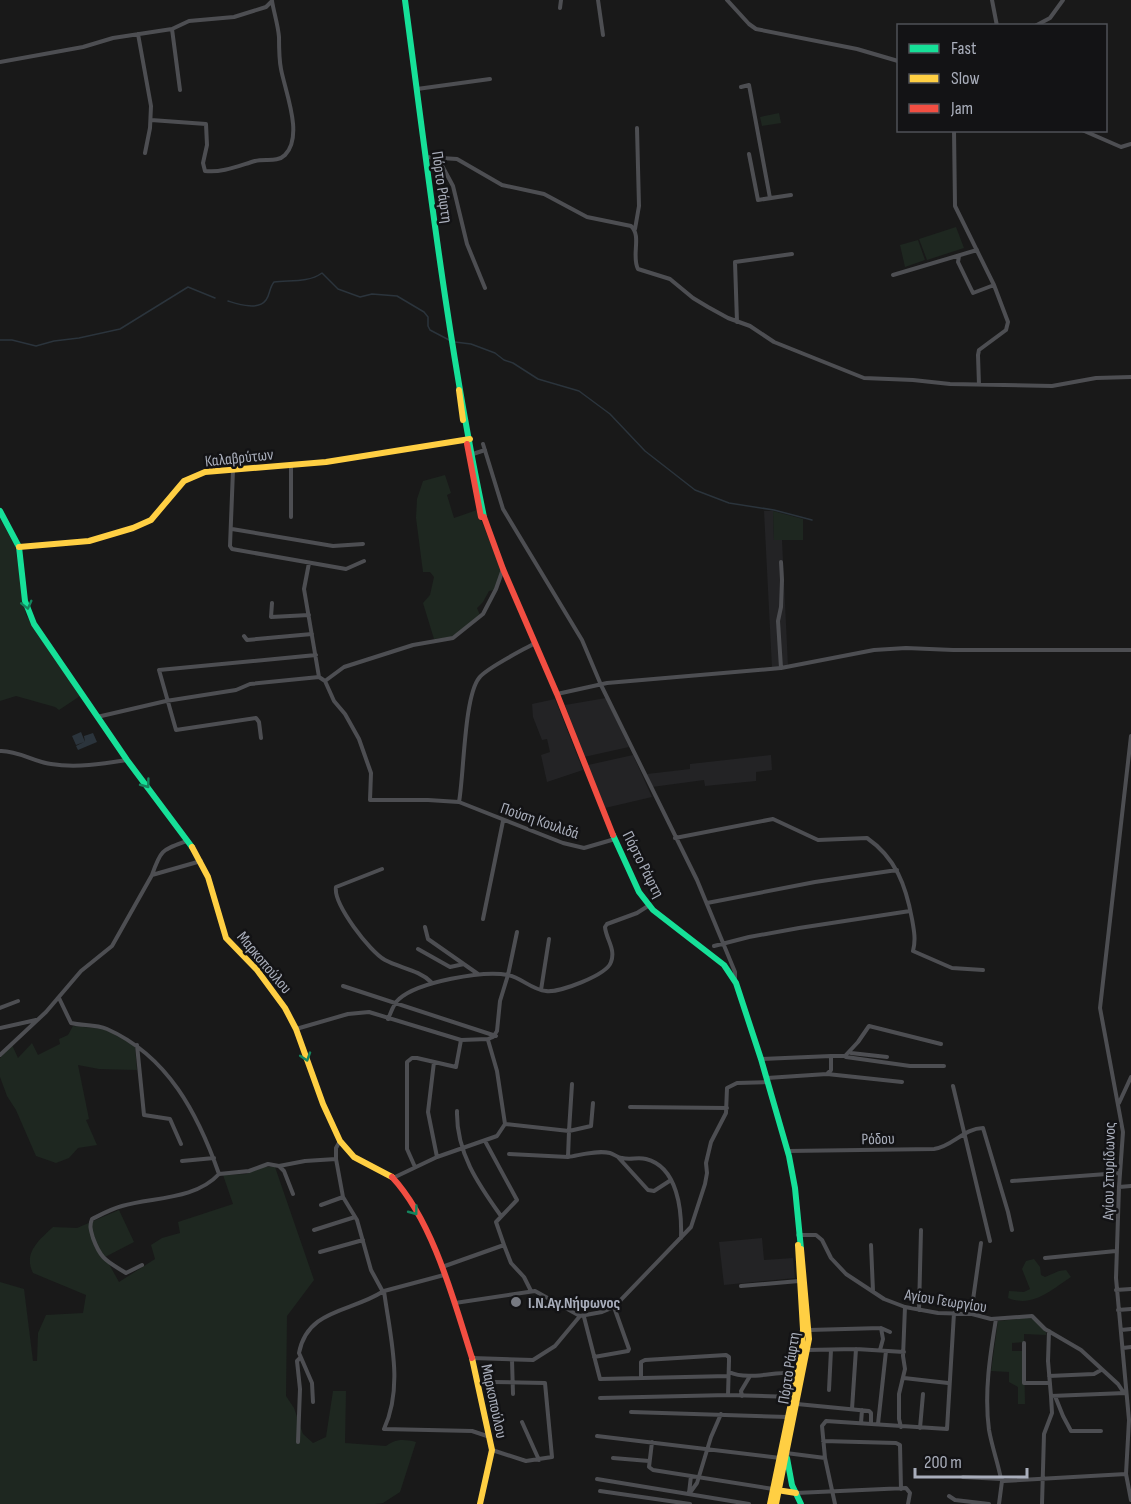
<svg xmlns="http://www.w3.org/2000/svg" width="1131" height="1504" viewBox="0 0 1131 1504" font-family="'Sofia Sans Condensed',sans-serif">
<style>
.built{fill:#232325}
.green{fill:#1e2720}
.water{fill:#2b343c}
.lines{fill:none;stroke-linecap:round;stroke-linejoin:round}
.stream{stroke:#2b343c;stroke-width:1.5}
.street{stroke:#4d4e52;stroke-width:4}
.fast{stroke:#16e098;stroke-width:6}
.slow{stroke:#ffcf43;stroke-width:6}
.jam{stroke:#f24e42;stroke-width:6}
.oneway{stroke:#15845d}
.poi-dot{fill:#777a82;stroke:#131315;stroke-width:2}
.labels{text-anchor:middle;stroke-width:5;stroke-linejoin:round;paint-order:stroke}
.street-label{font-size:16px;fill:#a9aebb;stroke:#131315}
.poi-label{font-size:16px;font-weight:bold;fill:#a9aebb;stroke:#131315;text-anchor:start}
</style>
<rect width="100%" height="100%" fill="#191919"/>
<path class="built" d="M 764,511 L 773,511 L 774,540 L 782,540 L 788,666 L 772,668 Z
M 606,698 L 629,747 L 584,757 L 565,705 Z
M 555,699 L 583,770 L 547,782 L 541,755 L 550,752 L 547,739 L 542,740 L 533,717 L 532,704 Z
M 633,755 L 652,797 L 605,808 L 588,765 Z
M 771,755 L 772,770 L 756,772 L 756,781 L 705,786 L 704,780 L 652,787 L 647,774 L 690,769 L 690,764 Z
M 762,1238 L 764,1260 L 793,1258 L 795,1278 L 724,1285 L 719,1242 Z"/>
<path class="green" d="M 779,113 L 781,123 L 762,126 L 760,117 Z
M 956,227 L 964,248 L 927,260 L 919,239 Z
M 918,240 L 925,260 L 905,267 L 900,245 Z
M 445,475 L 451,493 L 447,495 L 454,518 L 477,510 L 502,570 L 494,590 L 489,591 L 483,602 L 477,608 L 480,615 L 452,637 L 434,639 L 423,603 L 430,595 L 434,577 L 430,572 L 423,572 L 416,518 L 417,499 L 423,481 Z
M 773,511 L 803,519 L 803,540 L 774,540 Z
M 0,518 L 15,546 L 26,615 L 80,696 L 59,710 L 55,707 L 16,696 L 0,701 Z
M 73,1026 L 104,1029 L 135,1046 L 137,1070 L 99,1069 L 78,1065 L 89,1119 L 86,1120 L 97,1145 L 78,1148 L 69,1158 L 56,1163 L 36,1156 L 16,1110 L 7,1096 L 0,1077 L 0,1058 L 12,1045 L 18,1058 L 32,1043 L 38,1055 L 60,1044 L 59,1039 L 68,1035 Z
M 263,1167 L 275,1167 L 314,1280 L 287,1316 L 286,1396 L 294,1408 L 303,1434 L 313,1443 L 326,1437 L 333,1391 L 346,1391 L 345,1443 L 386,1446 C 396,1439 403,1439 416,1442 L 400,1492 L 383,1503 L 375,1504 L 0,1504 L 0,1282 L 24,1289 L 33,1361 L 37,1361 L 38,1333 L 46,1315 L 83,1313 L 86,1295 L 33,1273 C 23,1253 39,1240 53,1227 L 77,1228 L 119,1210 L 134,1242 L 105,1257 L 119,1282 L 155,1259 L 151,1245 L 162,1238 L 180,1233 L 178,1222 L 233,1204 L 223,1175 L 246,1174 Z
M 1034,1259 L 1040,1267 L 1041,1275 L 1045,1277 L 1059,1271 L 1066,1270 L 1071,1277 C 1051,1290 1033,1308 1008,1298 L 1009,1291 L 1024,1292 L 1030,1289 L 1022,1269 L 1026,1261 Z
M 1027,1318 L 1033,1319 L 1046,1332 L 1046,1335 L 1024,1334 L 1024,1342 L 1012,1343 L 1012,1351 L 1024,1351 L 1025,1404 L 1018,1404 L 1018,1387 L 1009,1382 L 1009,1372 L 991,1371 L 998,1321 Z"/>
<path class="water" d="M 81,732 L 85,742 L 84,736 L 93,733 L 97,742 L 78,750 L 76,746 L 84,742 L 76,745 L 72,736 Z"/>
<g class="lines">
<path class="stream" d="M 228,301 C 238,304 258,311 266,300 C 270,295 269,288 274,282 C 290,280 308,283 322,273 L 338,289 L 360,297 L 372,294 L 397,296 L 424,312 L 428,317 L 428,326 L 430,330 L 451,341
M 0,340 L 12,340 L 36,346 L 54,341 L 79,338 L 120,329 L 188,287 L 215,298
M 455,342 L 471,344 L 495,353 L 504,360 L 513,363 L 538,379 L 579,391 L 610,414 L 645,451 L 695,490 L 729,503 L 774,510 L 812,520"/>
<path class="street" d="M 598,0 L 603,35
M 727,0 L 749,24 L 756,29 L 857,49 L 898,61
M 992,0 L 997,26
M 560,8 L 561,0
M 1035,26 L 1050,18 L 1063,0
M 172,29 L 180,90
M 138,34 L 151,106 L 150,128 L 145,153
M 0,62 L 83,47 L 113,38 L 172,29 L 189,21 L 234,17 L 266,7 L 272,1
M 741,87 L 749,85 L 770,198
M 417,89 L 490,79
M 151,120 L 206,124 L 207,145 L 203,163 L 205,171 C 222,173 238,166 255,161 C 265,158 277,163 285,155 C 304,136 285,91 281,69 C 279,59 279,47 279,37 C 278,25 274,13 272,1
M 954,130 L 955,206 L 994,285 L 1008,322 L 1006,330 L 979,350 L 978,355 L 979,385
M 1082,130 L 1121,147 L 1131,144
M 749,154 L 758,200 L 791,195
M 425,157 L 457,159 L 502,185 L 544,194 L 587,217 L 631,226 C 642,236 631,256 638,269 L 670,279 L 693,298 L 708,307 L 728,318 L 750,326 L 774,342 L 864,378 L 913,380 L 950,384 L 1052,386 L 1096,378 L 1131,377
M 438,158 L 453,186 L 467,244 L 485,288
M 635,229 L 639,206 L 637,128
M 959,256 L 958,262 L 973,293 L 994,285
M 893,275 L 977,250
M 737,322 L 735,262 L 792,254
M 483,444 L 503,509 L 582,640 L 601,685 L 697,880 L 735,972 L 735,981
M 473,454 L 485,450
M 233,470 L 230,546 L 232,549 L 346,569 L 364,561
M 291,517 L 291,465
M 232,529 L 333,546 L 363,544
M 781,562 L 782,580 L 781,607 L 778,621 L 781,668
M 309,563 L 304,589 L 319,677
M 503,569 L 496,589 L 483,614 L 453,638 L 413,645 L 344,667 L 325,681 L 334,701 L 345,714 L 359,739 L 371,773 L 370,800 L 428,800 L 459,802 C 464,775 464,697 479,678 C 486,668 523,650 535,643
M 272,603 L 271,617 L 309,615
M 244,636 L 247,640 L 312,634
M 557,694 L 607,683 L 781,668 L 874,650 L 906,648 L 953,650 L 1131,650
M 97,717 L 166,701 L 236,690 L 250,684 L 319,677 L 325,681
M 1131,736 L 1100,1008 L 1123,1132 L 1119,1187 L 1116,1278 L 1129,1420 L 1126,1474 L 1131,1500
M 261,738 L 259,722 L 256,718 L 176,730 L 159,670 L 316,655
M 0,751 C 17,750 34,762 51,764 C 76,768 102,764 127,760
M 459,802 L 563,843 L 584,848 L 615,839
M 675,838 L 773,819 L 818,840 L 867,838 C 896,858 906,886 912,919 C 914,930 916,940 913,951 L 952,968 L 983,970
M 187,841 C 162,850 161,849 152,875 L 201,861
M 382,869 L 336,887 C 333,904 370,952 385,960 C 400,968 419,970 431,982
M 707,903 L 815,882 L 897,870
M 483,919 L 503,821
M 425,927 L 428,939 L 478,974
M 714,946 L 749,937 L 799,928 L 910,911
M 418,949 L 450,967 L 464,964
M 343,986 L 496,1036
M 541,990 L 549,939
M 59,998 L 71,1023 C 83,1026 95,1024 107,1029 C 168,1056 198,1114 219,1174 C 195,1200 153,1197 122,1206 C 111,1209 102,1214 92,1219 C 89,1226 91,1231 93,1238 C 101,1260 107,1261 126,1273 L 142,1265
M 0,1008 L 18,1001
M 388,1019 C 391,1013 393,1004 399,999 C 418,982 483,970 508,975 C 522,978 532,990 546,991 C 559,993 607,975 611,962 C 616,949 606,939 605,927 L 607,924 L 637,913 L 648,906
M 0,1028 L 36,1020
M 296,1029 L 348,1014 L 369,1012 L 461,1040 L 488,1039 L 493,1037 L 497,1031 L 500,1001 L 508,975 L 517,932
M 488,1040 L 497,1071 L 505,1124
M 137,1045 L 144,1115 L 170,1119 L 181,1144
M 851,1053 L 887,1057
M 0,1055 L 46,1012 L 81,971 L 112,946 L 152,875
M 831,1056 L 845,1056 L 858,1042 L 869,1026 L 941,1044
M 846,1057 L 910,1066 L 944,1066
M 761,1059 L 831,1056 L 831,1070 L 827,1074
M 434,1062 L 428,1112 L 437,1157
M 767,1078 L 827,1074 L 902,1082
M 572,1084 L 569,1131 L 591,1126 L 593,1103
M 953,1086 L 990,1241
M 1119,1103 L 1131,1077
M 630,1107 L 727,1108
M 457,1111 C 456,1152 478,1184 501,1216
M 485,1141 L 517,1200 L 496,1222 L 504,1245
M 788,1151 L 934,1149 C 952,1147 964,1128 983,1128 L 1008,1212 L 1012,1230
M 568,1157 C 581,1155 597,1150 610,1153 C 614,1154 618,1158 622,1158 C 630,1160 638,1157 646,1159 C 678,1167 682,1211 681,1238
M 618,1157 L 648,1190 L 654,1191 L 671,1180
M 336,1159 L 343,1197 L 357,1220 L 371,1270 L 383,1292
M 182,1161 L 214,1158
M 279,1166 L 284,1171 L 293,1194
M 415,1167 L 407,1149 L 407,1062 L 412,1058 L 417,1058 L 456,1067 L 461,1040
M 219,1174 L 249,1171 L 268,1164 L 279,1166 L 305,1161 L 336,1159 L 336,1148 L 340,1141
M 393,1178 L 437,1157 L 497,1136 L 505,1124 L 569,1131 L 568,1157 L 509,1154
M 1012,1181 L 1120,1173
M 1119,1187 L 1131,1186
M 321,1205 L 343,1197
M 314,1230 L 355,1217
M 798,1235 L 816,1235 L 822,1240 L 831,1258 L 846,1274 L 884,1299 L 905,1307 L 938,1313 L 972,1314 L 991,1319 L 1032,1316 L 1045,1329 L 1081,1350 L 1118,1384 L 1124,1393
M 871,1245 L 873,1291
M 320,1252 L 363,1240
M 1045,1258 L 1116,1251
M 442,1267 L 504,1245 L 511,1263 L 524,1277 L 531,1291
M 444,1275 L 384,1291 C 390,1336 404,1386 384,1429 L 472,1431 L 490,1437
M 741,1286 L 799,1281
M 1116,1290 L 1131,1289
M 455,1303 L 535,1291 L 580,1316 L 602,1312 L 614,1307 L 691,1227 L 705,1184 L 707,1173 L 706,1163 L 711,1142 L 726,1113 L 727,1088 L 737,1083 L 768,1082
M 919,1310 L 921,1230
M 1118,1310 L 1131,1309
M 971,1314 L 981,1243
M 584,1317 L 600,1379 L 728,1376
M 996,1319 C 990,1355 984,1393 989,1430 C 992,1447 998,1463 1001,1479 L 1004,1481 L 1126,1474
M 809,1330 L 881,1328 L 890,1332
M 1121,1330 L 1131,1329
M 1049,1331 L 1048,1361 L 1051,1396 L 1125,1393
M 1024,1343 L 1024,1383 L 1050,1383
M 1123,1348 L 1131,1347
M 807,1350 L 856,1349 L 904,1352
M 880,1350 L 883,1339 L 881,1328
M 594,1357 L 628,1351 L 629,1349 L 614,1307
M 472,1358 L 533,1360 L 555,1346 L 580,1316
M 512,1360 L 513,1394
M 729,1372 C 749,1381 774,1371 797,1373
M 1049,1376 L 1094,1374 L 1101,1370
M 641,1378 L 641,1362 L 645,1360 L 726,1355 L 729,1357 L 729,1361 L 728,1395
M 904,1378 L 948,1383
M 829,1390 L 831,1350
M 742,1396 L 741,1391 L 750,1376
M 1055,1396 L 1063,1416 L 1071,1431 L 1101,1431
M 600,1398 L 728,1395 L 793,1397
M 313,1402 L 312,1383 L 299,1353 C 307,1309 351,1312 382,1292
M 797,1404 L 869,1411 L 871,1413 L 871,1424
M 852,1409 L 856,1349
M 631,1412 L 788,1417
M 522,1422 L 539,1460
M 861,1423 L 862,1410
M 878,1424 L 886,1351
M 901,1427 L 899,1419 L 899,1394 L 905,1369 L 903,1356 L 905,1307
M 920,1428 L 923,1394
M 597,1436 L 780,1458
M 823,1441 L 896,1443 L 900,1445 L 901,1489
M 298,1442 L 300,1389 L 297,1361 L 300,1358
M 652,1442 L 649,1467 L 653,1470 L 773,1489
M 492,1450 L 526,1461 L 552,1457 L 545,1383 L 493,1382
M 786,1453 L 825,1458 L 835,1504
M 613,1458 L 649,1461
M 825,1458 L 822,1426 L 826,1421 L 947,1429 L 954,1313
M 963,1477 L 1001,1479
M 597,1479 L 749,1504
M 600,1491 L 690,1504
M 689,1493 L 691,1476
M 796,1493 L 906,1488 L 910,1493 L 908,1504
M 689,1494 L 697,1483 L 711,1437 L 721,1414
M 949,1496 L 955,1500 L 989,1504
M 999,1504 L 1002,1481
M 1042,1504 L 1044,1434 L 1052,1413 L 1051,1396"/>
<path class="fast" d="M 405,0 C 428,173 448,346 484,517
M 0,511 L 19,547 L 25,601 L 34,624 L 127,760 L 192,847
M 613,835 L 639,892 L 653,910 L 724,965 L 736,983 L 761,1059 L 789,1156 L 795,1188 L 801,1249
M 787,1458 L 792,1485 L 801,1504"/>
<path class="slow" d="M 459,390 L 463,420
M 19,547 L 89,541 L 133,528 L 151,520 L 184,481 L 205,472 L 326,462 L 470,439
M 192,847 L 208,877 L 226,938 L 257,970 L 285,1008 L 296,1029 L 323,1104 L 340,1141 L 354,1157 L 392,1177
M 472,1358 L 492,1450 L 480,1504
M 777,1490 L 796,1493
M 770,1504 L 802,1350 L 803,1329 L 798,1245
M 776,1504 L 809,1339 L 801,1249"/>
<path class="jam" d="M 467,444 L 481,517
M 484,517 L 503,569 L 557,694 L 613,835
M 392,1177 C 433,1221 454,1301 472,1358"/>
</g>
<defs><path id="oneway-chevron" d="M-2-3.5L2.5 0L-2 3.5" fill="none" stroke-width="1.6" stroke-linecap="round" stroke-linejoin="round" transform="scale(1.5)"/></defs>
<g class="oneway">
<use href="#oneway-chevron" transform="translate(27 605) rotate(76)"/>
<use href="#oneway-chevron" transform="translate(146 784) rotate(53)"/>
<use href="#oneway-chevron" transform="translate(306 1057) rotate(72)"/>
<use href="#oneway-chevron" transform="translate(414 1211) rotate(53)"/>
</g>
<circle class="poi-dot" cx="516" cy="1302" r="6"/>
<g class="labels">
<g class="street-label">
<text transform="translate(443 187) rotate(82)" y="6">Πόρτο Ράφτη</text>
<text transform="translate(239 457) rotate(-6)" y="6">Καλαβρύτων</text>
<text transform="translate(540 820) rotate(19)" y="6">Πούση Κουλιδά</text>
<text transform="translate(644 864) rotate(63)" y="6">Πόρτο Ράφτη</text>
<text transform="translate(265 962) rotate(50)" y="6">Μαρκοπούλου</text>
<text transform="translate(878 1138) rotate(-1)" y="6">Ρόδου</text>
<text transform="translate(1108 1171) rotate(-89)" y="6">Αγίου Σπυρίδωνος</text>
<text transform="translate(946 1300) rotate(9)" y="6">Αγίου Γεωργίου</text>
<text transform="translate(788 1368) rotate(-81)" y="6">Πόρτο Ράφτη</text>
<text transform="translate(495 1401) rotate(78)" y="6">Μαρκοπούλου</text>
</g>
<g class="poi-label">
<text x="528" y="1308">Ι.Ν.Αγ.Νήφωνος</text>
</g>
</g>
<rect x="897" y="24" width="210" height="108" fill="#131315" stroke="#4f5157" stroke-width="1.5"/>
<rect x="909" y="44" width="30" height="9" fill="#16e098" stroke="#4f5157" stroke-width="1.5"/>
<text x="951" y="54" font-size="18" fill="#a9aebb">Fast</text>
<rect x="909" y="74" width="30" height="9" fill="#ffcf43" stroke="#4f5157" stroke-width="1.5"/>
<text x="951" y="84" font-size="18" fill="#a9aebb">Slow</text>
<rect x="909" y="104" width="30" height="9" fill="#f24e42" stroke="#4f5157" stroke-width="1.5"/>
<text x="951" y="114" font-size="18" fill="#a9aebb">Jam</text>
<path d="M915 1468v9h112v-9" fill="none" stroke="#a9aebb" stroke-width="3"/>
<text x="924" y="1468" font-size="18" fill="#a9aebb" stroke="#131315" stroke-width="4.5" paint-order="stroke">200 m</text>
</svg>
